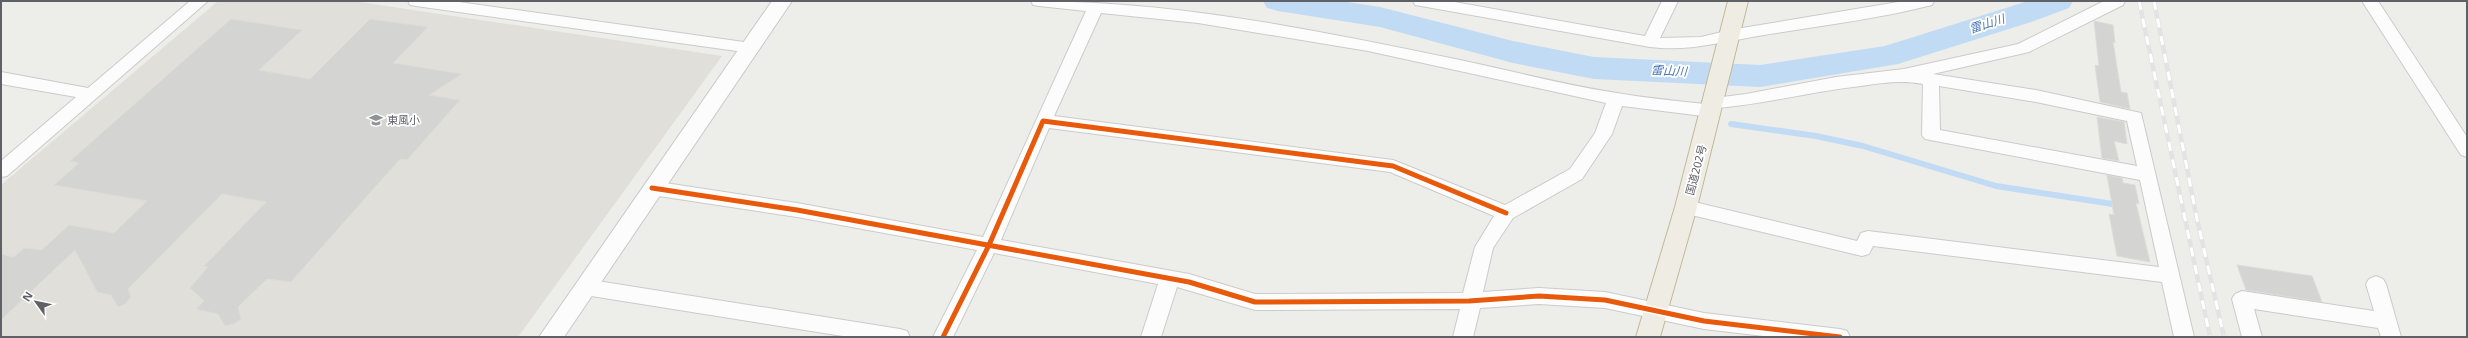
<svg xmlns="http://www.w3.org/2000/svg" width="2468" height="338" viewBox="0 0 2468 338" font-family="'Noto Sans','Noto Sans JP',sans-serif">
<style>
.education{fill:#e0dfd9}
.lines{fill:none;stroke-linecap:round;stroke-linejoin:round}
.stream{stroke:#c1dbf4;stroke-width:6}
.river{fill:#c1dbf4;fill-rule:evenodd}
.building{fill:#d4d4d2;stroke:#dcdcd8}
.street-casing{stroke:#cbcbcb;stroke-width:2}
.secondary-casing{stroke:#c9c9ca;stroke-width:2}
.highway-casing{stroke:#c3b998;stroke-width:2}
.street{fill:#fcfcfc;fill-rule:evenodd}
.secondary{fill:#fcfcfc;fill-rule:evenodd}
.highway{fill:#efede3;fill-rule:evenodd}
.rail-casing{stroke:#e3e3e3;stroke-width:4.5}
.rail{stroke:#fff;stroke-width:3;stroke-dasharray:9;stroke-linecap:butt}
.cycleway-casing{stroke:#fff;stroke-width:8}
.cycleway{stroke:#e8590c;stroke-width:5}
.labels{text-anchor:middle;stroke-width:3.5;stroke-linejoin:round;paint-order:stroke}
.poi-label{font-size:11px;fill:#5f6166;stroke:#fff;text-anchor:start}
.street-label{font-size:11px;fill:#5f6166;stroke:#fff}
.water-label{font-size:12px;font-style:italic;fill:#4e78b3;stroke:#fff}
</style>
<rect width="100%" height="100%" fill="#edede9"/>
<path class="education" d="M 218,1 L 353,1 L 722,56 L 518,337 L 1,337 L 1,185 Z"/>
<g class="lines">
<path class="stream" d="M 1731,124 L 1816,136 L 1863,146 L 1996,186 L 2119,205"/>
<path class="river" d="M 1263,1 L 1341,1 L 1380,7 L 1513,41 L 1594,57 L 1760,65 L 1885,46 L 2028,1 L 2073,1 L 2069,8 L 2031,22 L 1898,64 L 1760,87 L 1594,79 L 1513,63 L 1380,27 L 1278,11 L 1267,8 Z"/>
</g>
<path class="building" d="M 231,19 L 302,30 L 259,70 L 310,79 L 370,19 L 428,27 L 393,63 L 462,74 L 429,95 L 460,100 L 407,160 L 400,159 L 291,282 L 267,279 L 238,307 L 241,319 L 234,324 L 225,326 L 218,314 L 196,309 L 204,301 L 190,288 L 208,267 L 204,266 L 266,202 L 222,194 L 128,289 L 131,297 L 125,304 L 118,307 L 111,295 L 97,292 L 75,250 L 1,320 L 1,254 L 14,257 L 24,248 L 42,250 L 69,225 L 114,233 L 147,201 L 54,185 L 79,163 L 70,161 Z
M 2094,21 L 2113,25 L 2115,43 L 2113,42 L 2121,92 L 2127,93 L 2130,109 L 2100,102 L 2095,65 L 2099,66 Z
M 2097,117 L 2124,122 L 2127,144 L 2114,141 L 2119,161 L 2102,158 Z
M 2107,175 L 2122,178 L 2123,183 L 2135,185 L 2139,204 L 2136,203 L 2150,262 L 2117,256 L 2109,214 L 2114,215 Z
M 2237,265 L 2312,276 L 2322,302 L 2246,290 Z"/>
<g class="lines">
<g class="street-casing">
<path id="street" d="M 190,1 L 208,1 L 7,176 L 1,177 L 1,161 L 76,97 L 1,84 L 1,72 L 88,88 Z
M 408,1 L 452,1 L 751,43 L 757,44 L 759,48 L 757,52 L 751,53 L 416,6 L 410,5 Z
M 1031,1 C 1174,1 1316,30 1455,59 C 1509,70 1563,85 1617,93 C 1646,98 1676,101 1705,104 L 1707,99 L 1746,94 L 1836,77 L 1904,69 L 2018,44 L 2104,1 L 2125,1 L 2123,5 L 2029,52 L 1933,74 L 2036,90 L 2141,113 L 2194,337 L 2174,337 L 2162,282 L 1873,246 L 1869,254 L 1862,256 L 1679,212 L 1677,207 L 1679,202 L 1686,200 L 1857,241 L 1861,233 L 1868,231 L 2159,267 L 2140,180 L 1925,139 L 1922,135 L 1923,84 C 1901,80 1882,83 1861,86 C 1813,91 1766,104 1718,108 L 1720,111 L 1717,115 L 1711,117 L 1622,106 L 1612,134 L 1582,179 L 1513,218 L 1493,248 L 1483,292 L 1539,288 L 1605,292 L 1704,313 L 1840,329 L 1847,331 L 1850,337 L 1772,337 L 1704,329 L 1605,308 L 1539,304 L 1480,308 L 1473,337 L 1453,337 L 1460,309 L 1255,310 L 1177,287 L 1161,337 L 1141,337 L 1158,284 L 994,253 L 953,337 L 933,337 L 977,250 L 797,217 L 652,195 L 646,193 L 643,188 L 646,183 L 652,181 L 797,203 L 983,237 L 1086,11 L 1039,6 L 1033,5 ZM 1101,13 L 1198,23 L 1368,51 L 1606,103 L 1595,133 L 1570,169 L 1505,205 L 1393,160 L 1054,116 ZM 1939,86 L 2036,102 L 2127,121 L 2137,166 L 1940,130 ZM 1049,128 L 1390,172 L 1494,216 L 1475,247 L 1463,293 L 1255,294 L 1189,274 L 1001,240 Z
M 1413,1 L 1449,1 L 1645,36 L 1662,1 L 1678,1 L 1660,38 L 1701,37 L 1730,30 L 1904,1 L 1934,1 L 1932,5 C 1877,19 1820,26 1764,35 C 1725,41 1690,52 1650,47 L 1421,6 L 1415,5 Z
M 2362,1 L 2378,1 L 2467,137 L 2467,157 L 2461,155 Z
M 2376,276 L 2383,279 L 2386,284 L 2401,337 L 2381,337 L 2378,328 L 2254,309 L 2262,337 L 2242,337 L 2232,299 L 2235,294 L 2242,291 L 2374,311 L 2366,284 L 2369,279 Z
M 585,279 L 900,329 L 907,331 L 910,337 L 849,337 L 585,295 L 578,292 L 575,287 L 578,282 Z"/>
</g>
<g class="secondary-casing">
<path id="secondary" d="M 772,1 L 792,1 L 564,337 L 539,337 Z"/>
</g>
<g class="highway-casing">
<path id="highway" d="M 1728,1 L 1748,1 L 1697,207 L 1660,337 L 1636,337 L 1675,207 Z"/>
</g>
<use href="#street" class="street"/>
<use href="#secondary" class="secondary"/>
<use href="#highway" class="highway"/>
<g class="rail-casing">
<path id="rail" d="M 2139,1 L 2210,337
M 2154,1 L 2197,219 L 2224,337"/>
</g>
<use href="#rail" class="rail"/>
<g class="cycleway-casing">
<path id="cycleway" d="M 652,188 L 797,210 L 1189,282 L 1255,302 L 1469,301 L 1539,296 L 1605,300 L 1704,321 L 1840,337
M 943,337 L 989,245 L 1043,121 L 1393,166 L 1506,213"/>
</g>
<use href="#cycleway" class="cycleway"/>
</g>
<defs>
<g id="school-bare" transform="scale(1.08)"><path d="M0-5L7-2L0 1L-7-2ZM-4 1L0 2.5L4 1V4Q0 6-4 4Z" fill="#919294" stroke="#fff" stroke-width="2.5" paint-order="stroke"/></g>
</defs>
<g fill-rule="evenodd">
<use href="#school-bare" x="376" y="120"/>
</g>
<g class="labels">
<g class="poi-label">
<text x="387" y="124">東風小</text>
</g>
<g class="street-label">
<text transform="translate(1696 170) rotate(-75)" y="4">国道202号</text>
</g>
<g class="water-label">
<text transform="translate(1987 24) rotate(-18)" y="4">雷山川</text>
<text transform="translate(1669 71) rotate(3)" y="4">雷山川</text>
</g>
</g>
<rect width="2468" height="338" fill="none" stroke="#5f6166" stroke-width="4"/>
<g transform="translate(36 302) rotate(303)" stroke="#ffffff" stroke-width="3" paint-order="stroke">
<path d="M0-3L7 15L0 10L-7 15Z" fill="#5f6166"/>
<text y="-6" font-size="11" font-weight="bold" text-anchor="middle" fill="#5f6166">N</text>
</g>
</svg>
